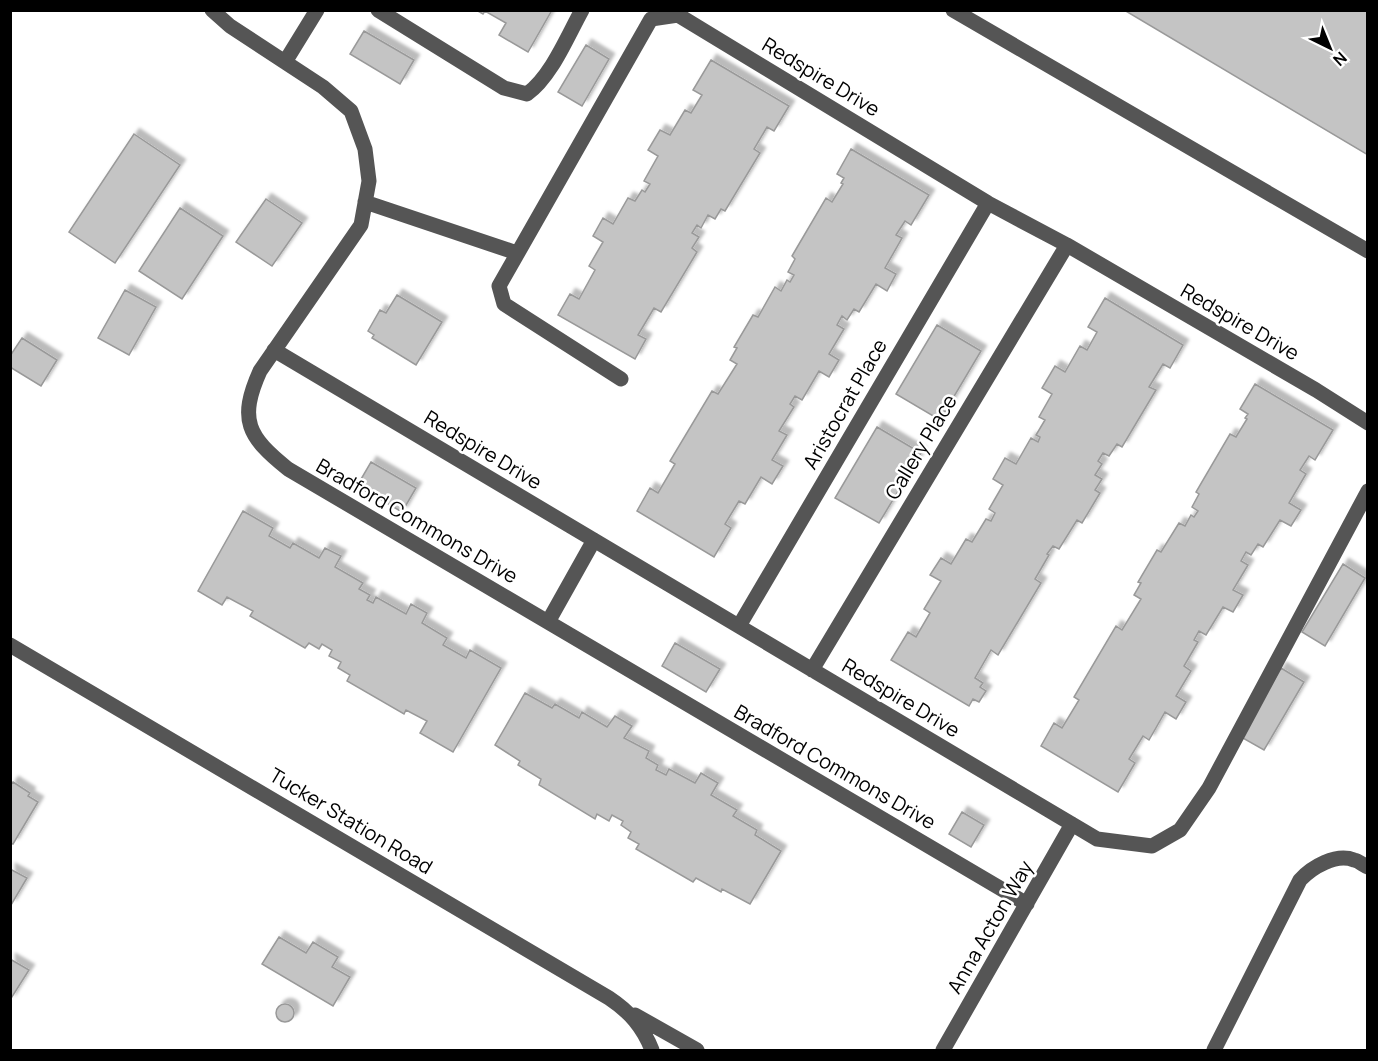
<svg xmlns="http://www.w3.org/2000/svg" width="1378" height="1061" viewBox="0 0 1378 1061" font-family="Manrope,sans-serif">
<style>
.building{fill:#c4c4c4;stroke:#999;stroke-width:1.5;filter:url(#shadow)}
.lines{fill:none;stroke-linecap:round;stroke-linejoin:round}
.minor{stroke:#555;stroke-width:15}
.labels{text-anchor:middle;stroke-width:5;stroke-linejoin:round;paint-order:stroke}
.street-label{font-size:20px;fill:#000;stroke:#fff}
</style>
<defs>
<filter id="shadow"><feDropShadow dx="5.5" dy="-5.5" stdDeviation="1.5" flood-color="#0004"/></filter>
</defs>
<rect width="100%" height="100%" fill="#fff"/>
<path class="building" d="M 476,10 L 552,10 L 528,52 L 499,35 L 506,23 L 485,11 L 483,14 Z
M 1124,10 L 1368,10 L 1368,155 Z
M 364,31 L 414,60 L 400,84 L 350,54 Z
M 586,45 L 609,59 L 582,106 L 558,92 Z
M 711,60 L 789,106 L 774,131 L 767,127 L 754,149 L 760,153 L 725,211 L 721,209 L 715,219 L 708,215 L 701,228 L 697,225 L 692,233 L 699,237 L 692,248 L 697,252 L 661,312 L 654,308 L 638,335 L 646,339 L 635,359 L 558,315 L 570,294 L 579,299 L 595,270 L 589,266 L 603,242 L 593,236 L 603,218 L 613,224 L 628,198 L 635,201 L 642,190 L 645,192 L 650,184 L 644,181 L 658,156 L 648,150 L 660,130 L 670,135 L 685,110 L 691,113 L 702,95 L 693,90 Z
M 134,134 L 180,165 L 115,263 L 69,232 Z
M 851,149 L 929,195 L 911,225 L 905,221 L 896,235 L 902,238 L 885,268 L 896,274 L 887,291 L 876,284 L 859,312 L 854,309 L 847,320 L 842,316 L 837,325 L 844,329 L 829,354 L 839,360 L 829,377 L 819,371 L 802,400 L 795,396 L 790,404 L 794,407 L 779,431 L 787,435 L 772,460 L 783,466 L 772,484 L 761,477 L 745,504 L 739,501 L 725,524 L 731,528 L 714,557 L 637,511 L 650,488 L 658,493 L 675,464 L 670,461 L 712,391 L 718,394 L 737,364 L 730,360 L 737,348 L 734,347 L 753,315 L 758,317 L 775,287 L 781,291 L 787,280 L 790,282 L 794,275 L 788,272 L 795,259 L 792,256 L 826,198 L 832,202 L 843,184 L 841,183 L 844,178 L 837,174 Z
M 266,199 L 302,223 L 272,266 L 236,242 Z
M 180,208 L 223,236 L 182,299 L 139,271 Z
M 125,290 L 156,307 L 129,355 L 98,338 Z
M 397,295 L 442,322 L 416,365 L 372,338 L 374,335 L 368,331 L 380,310 L 386,313 Z
M 1105,298 L 1183,345 L 1170,368 L 1163,364 L 1149,387 L 1156,390 L 1122,447 L 1117,444 L 1109,456 L 1103,453 L 1098,461 L 1102,464 L 1095,475 L 1102,479 L 1095,490 L 1100,493 L 1082,523 L 1077,520 L 1059,549 L 1053,546 L 1047,554 L 1049,555 L 1035,579 L 1041,583 L 998,655 L 991,650 L 975,678 L 983,683 L 980,687 L 986,691 L 979,702 L 973,699 L 969,706 L 891,660 L 908,632 L 916,637 L 930,613 L 924,609 L 941,581 L 930,575 L 941,558 L 951,564 L 966,539 L 972,542 L 986,519 L 991,521 L 995,513 L 989,509 L 1003,485 L 993,479 L 1005,458 L 1016,464 L 1031,438 L 1038,442 L 1040,437 L 1036,435 L 1045,420 L 1039,417 L 1052,394 L 1042,388 L 1055,366 L 1065,372 L 1080,346 L 1087,350 L 1097,332 L 1088,327 Z
M 937,325 L 981,351 L 940,420 L 896,394 Z
M 22,338 L 57,360 L 41,386 L 10,367 L 10,356 Z
M 1255,384 L 1333,430 L 1315,460 L 1309,456 L 1300,470 L 1306,474 L 1289,503 L 1301,510 L 1291,526 L 1280,520 L 1263,547 L 1258,544 L 1251,555 L 1246,552 L 1241,561 L 1248,565 L 1233,590 L 1243,595 L 1233,612 L 1223,607 L 1206,635 L 1199,631 L 1194,640 L 1198,642 L 1184,666 L 1191,671 L 1176,696 L 1186,702 L 1176,719 L 1165,712 L 1149,740 L 1143,736 L 1129,759 L 1135,763 L 1118,792 L 1041,746 L 1054,723 L 1062,728 L 1079,700 L 1074,697 L 1116,626 L 1122,630 L 1141,599 L 1134,595 L 1141,583 L 1138,582 L 1157,550 L 1161,552 L 1179,523 L 1185,526 L 1191,515 L 1194,517 L 1198,511 L 1192,507 L 1199,494 L 1196,492 L 1230,434 L 1236,437 L 1247,419 L 1245,418 L 1248,414 L 1240,409 Z
M 877,427 L 921,453 L 879,523 L 835,498 Z
M 371,462 L 416,488 L 402,512 L 357,486 Z
M 243,511 L 273,528 L 269,536 L 290,548 L 293,543 L 319,558 L 325,548 L 341,556 L 335,567 L 363,583 L 359,589 L 370,595 L 367,600 L 373,603 L 376,597 L 406,614 L 411,604 L 427,613 L 422,623 L 447,638 L 443,645 L 466,658 L 470,650 L 501,668 L 453,752 L 420,733 L 427,721 L 406,710 L 404,714 L 347,681 L 350,675 L 338,668 L 341,662 L 329,656 L 332,650 L 322,644 L 319,649 L 309,643 L 305,648 L 250,616 L 253,611 L 227,597 L 222,605 L 198,591 Z
M 1343,564 L 1365,578 L 1325,646 L 1302,632 Z
M 675,643 L 720,669 L 706,692 L 662,666 Z
M 1281,668 L 1304,682 L 1264,750 L 1241,737 Z
M 525,693 L 552,708 L 555,704 L 579,718 L 582,712 L 607,727 L 615,716 L 632,726 L 624,738 L 649,751 L 646,758 L 658,765 L 656,770 L 666,775 L 669,769 L 695,783 L 701,773 L 718,783 L 711,795 L 737,810 L 733,816 L 757,830 L 755,835 L 781,851 L 750,904 L 722,889 L 721,892 L 696,878 L 693,882 L 636,849 L 639,844 L 628,838 L 631,832 L 621,825 L 623,821 L 612,815 L 609,821 L 597,814 L 595,819 L 539,785 L 541,779 L 518,765 L 520,761 L 495,745 Z
M 13,782 L 30,793 L 28,796 L 38,802 L 13,844 L 10,843 L 10,786 Z
M 962,812 L 984,825 L 971,847 L 949,834 Z
M 10,869 L 27,878 L 11,905 L 10,905 Z
M 279,937 L 306,953 L 313,942 L 338,957 L 332,967 L 350,977 L 333,1006 L 262,964 Z
M 10,959 L 29,970 L 10,1000 Z
M276 1013a9 9 0 1 1 18 0a9 9 0 1 1-18 0Z"/>
<g class="lines">
<path class="minor" d="M 212,10 L 230,26 L 323,87 L 351,111 L 365,149 L 369,181 L 361,225 L 260,371 C 238,420 248,437 288,469 L 1027,904
M 378,10 L 504,88 L 527,94 C 551,77 567,37 582,10
M 953,10 L 1368,251
M 285,62 L 317,10
M 365,202 L 517,253
M 274,350 L 1097,839 L 1152,846 L 1180,830 L 1209,788 L 1368,491
M 621,379 L 504,304 L 499,286 L 651,19 L 678,15 L 988,203 L 1067,245 L 1316,390 L 1368,423
M 548,622 L 594,540
M 739,626 L 988,203
M 10,645 L 609,998 C 630,1012 643,1027 652,1050
M 812,670 L 1067,245
M 635,1015 L 697,1050
M 943,1050 L 1072,824
M 1214,1050 L 1300,880 C 1312,867 1336,853 1354,860 C 1359,861 1363,865 1368,867"/>
</g>
<g class="labels">
<g class="street-label">
<text transform="translate(821 77) rotate(31)" y="7">Redspire Drive</text>
<text transform="translate(1240 322) rotate(30)" y="7">Redspire Drive</text>
<text transform="translate(845 404) rotate(-60)" y="7">Aristocrat Place</text>
<text transform="translate(921 447) rotate(-59)" y="7">Callery Place</text>
<text transform="translate(483 450) rotate(31)" y="7">Redspire Drive</text>
<text transform="translate(417 521) rotate(30)" y="7">Bradford Commons Drive</text>
<text transform="translate(901 698) rotate(31)" y="7">Redspire Drive</text>
<text transform="translate(835 767) rotate(30)" y="7">Bradford Commons Drive</text>
<text transform="translate(351 821) rotate(31)" y="7">Tucker Station Road</text>
<text transform="translate(990 927) rotate(-60)" y="7">Anna Acton Way</text>
</g>
</g>
<rect width="1378" height="1061" fill="none" stroke="#000000" stroke-width="24"/>
<g transform="translate(1330 48) rotate(137)" stroke="#ffffff" stroke-width="4.5" paint-order="stroke">
<path d="M0-4.5L10 22L0 15L-10 22Z" fill="#000000"/>
<text y="-9" font-size="16" font-weight="bold" text-anchor="middle" fill="#000000">N</text>
</g>
</svg>
